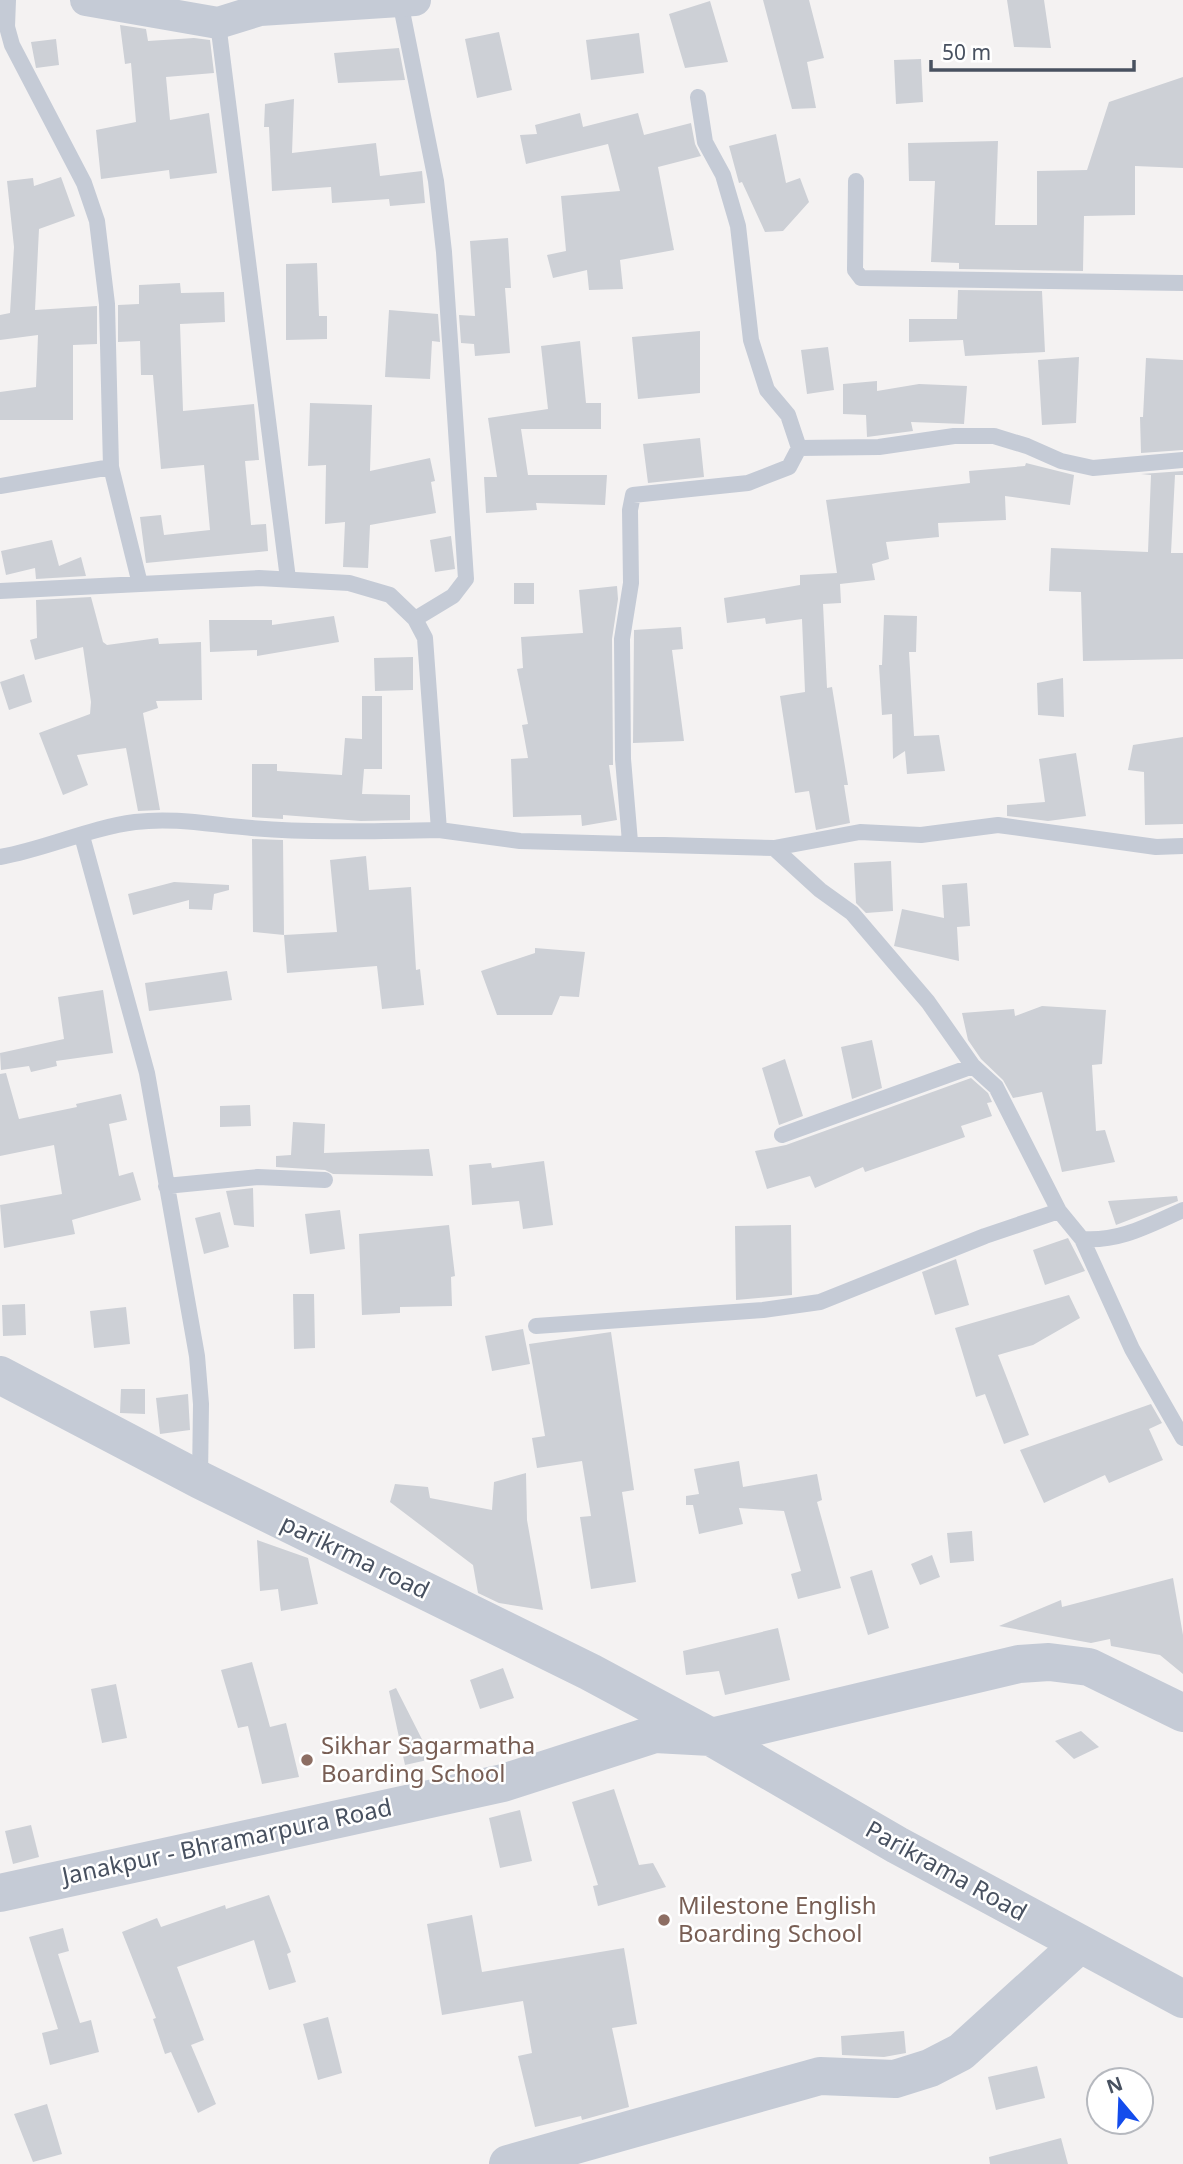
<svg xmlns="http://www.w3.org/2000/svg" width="1183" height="2164" viewBox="0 0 1183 2164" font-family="'Noto Sans',sans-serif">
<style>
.building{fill:#cdd0d6}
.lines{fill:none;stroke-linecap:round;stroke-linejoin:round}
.service{stroke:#c5cbd6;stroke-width:16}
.minor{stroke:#c5cbd6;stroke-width:32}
.tertiary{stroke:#c5cbd6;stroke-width:38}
.education-dot{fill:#8d6e63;stroke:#fff;stroke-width:2.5}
.labels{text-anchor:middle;stroke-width:5;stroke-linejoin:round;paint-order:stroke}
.street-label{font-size:24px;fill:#485160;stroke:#fff}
.education-label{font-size:24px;fill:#785e54;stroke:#fff;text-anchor:start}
</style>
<rect width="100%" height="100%" fill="#f4f2f2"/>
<path class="building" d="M 763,0 L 809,0 L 824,58 L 807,62 L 816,108 L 792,109 Z
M 1007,0 L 1044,0 L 1051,48 L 1014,47 Z
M 710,1 L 728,62 L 685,68 L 669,14 Z
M 120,25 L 146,29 L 148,41 L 194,38 L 210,40 L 214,73 L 166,77 L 170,120 L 209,113 L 217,173 L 170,179 L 169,170 L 101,179 L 96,130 L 136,122 L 131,63 L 125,64 Z
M 499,32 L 512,90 L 477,98 L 465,39 Z
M 639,33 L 644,73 L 591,80 L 586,40 Z
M 56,39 L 59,65 L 36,68 L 31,42 Z
M 399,48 L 405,80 L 338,83 L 334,53 Z
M 921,59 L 923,102 L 896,104 L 894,60 Z
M 1183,77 L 1183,168 L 1135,166 L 1135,215 L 1084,216 L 1083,271 L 959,269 L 959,263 L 931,262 L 935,181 L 909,181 L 908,143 L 998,141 L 995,225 L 1037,225 L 1037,171 L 1087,170 L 1109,102 Z
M 294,99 L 292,153 L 376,143 L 380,176 L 422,171 L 425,203 L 390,206 L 389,199 L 332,203 L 331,187 L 272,191 L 269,127 L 264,127 L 265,104 Z
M 580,113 L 583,127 L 638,113 L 644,135 L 691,123 L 695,144 L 701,156 L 658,167 L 674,250 L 620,260 L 623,289 L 589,290 L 587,270 L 553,278 L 547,255 L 566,251 L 561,196 L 620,191 L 608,144 L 526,164 L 520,135 L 537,134 L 535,125 Z
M 776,134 L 786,183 L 800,178 L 809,202 L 783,231 L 765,232 L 742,182 L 739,183 L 729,146 Z
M 61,177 L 75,216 L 39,229 L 35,310 L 97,306 L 97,344 L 73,345 L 73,420 L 0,420 L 0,392 L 36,387 L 38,335 L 0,340 L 0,315 L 10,313 L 14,247 L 7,181 L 33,178 L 34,186 Z
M 508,238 L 511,288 L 505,288 L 510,353 L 475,356 L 474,344 L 461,343 L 459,315 L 475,316 L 470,241 Z
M 317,263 L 319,316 L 327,316 L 327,339 L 286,340 L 286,264 Z
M 180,283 L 181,293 L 224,292 L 225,322 L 180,324 L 183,411 L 254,404 L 259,460 L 245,461 L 251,525 L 266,524 L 268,551 L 146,563 L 140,517 L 161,515 L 164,535 L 210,530 L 204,465 L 161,469 L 153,375 L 141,375 L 140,341 L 118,342 L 118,305 L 139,304 L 139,285 Z
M 958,290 L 1042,291 L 1045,352 L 965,356 L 963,340 L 909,342 L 909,319 L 957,319 Z
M 389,310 L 438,314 L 440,342 L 432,341 L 430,379 L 385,377 Z
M 700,331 L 700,393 L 638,399 L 632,337 Z
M 580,341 L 586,403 L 601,403 L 601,429 L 521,429 L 528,475 L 607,475 L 605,505 L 536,503 L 537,510 L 486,513 L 484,477 L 497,477 L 488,418 L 548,409 L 541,346 Z
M 828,347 L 834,390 L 807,394 L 801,350 Z
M 1079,357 L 1076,423 L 1042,425 L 1038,360 Z
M 1146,358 L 1183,360 L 1183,450 L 1141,453 L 1140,417 L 1143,417 Z
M 877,381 L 877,391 L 919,384 L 967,386 L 964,424 L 911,422 L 913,431 L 867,437 L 866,415 L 843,414 L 843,384 Z
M 310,403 L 372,405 L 370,471 L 430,458 L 435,481 L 431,482 L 436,513 L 370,525 L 368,568 L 343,567 L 345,522 L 325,524 L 326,465 L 308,466 Z
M 700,438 L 704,477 L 648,483 L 643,444 Z
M 1026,463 L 1074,475 L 1070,505 L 1005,496 L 1006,520 L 938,523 L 939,537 L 886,542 L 889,559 L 872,564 L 875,580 L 840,584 L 841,603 L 823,604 L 827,688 L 832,687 L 848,785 L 844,785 L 850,823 L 816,830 L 809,791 L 795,793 L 780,696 L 805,692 L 802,619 L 766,624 L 765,618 L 727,623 L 724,598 L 800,585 L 800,575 L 837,573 L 826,500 L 970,483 L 969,471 L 1025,466 Z
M 1183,471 L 1183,475 L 1175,475 L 1171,553 L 1183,553 L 1183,659 L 1083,661 L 1081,592 L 1049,591 L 1051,548 L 1148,552 L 1151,475 L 1141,474 Z
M 451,536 L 455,569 L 435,572 L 430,540 Z
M 52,540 L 59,566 L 81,557 L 86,576 L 36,579 L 35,568 L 6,575 L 1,551 Z
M 514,583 L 534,583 L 534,604 L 514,604 Z
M 617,586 L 618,599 L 612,639 L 613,765 L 609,765 L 617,820 L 582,826 L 581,815 L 513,817 L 511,759 L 528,758 L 522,725 L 528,724 L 517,669 L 523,668 L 521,637 L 583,633 L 579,590 Z
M 91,597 L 103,642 L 107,645 L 158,638 L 159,644 L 201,642 L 202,700 L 156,701 L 158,708 L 143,713 L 160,810 L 138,811 L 126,748 L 77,755 L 88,785 L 63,795 L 39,733 L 90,714 L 91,702 L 83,647 L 35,660 L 30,640 L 37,638 L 36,600 Z
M 884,615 L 917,616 L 916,652 L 909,652 L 914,736 L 939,735 L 945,771 L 907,774 L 905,751 L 893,759 L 892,714 L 882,715 L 879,665 L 882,665 Z
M 334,616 L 339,642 L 257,656 L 257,650 L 210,652 L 209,620 L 272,620 L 272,625 Z
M 681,627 L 683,649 L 672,650 L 684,741 L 633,743 L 634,630 Z
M 413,657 L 413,690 L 375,691 L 374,658 Z
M 24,674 L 32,702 L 9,710 L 0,682 Z
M 1063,678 L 1064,717 L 1038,715 L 1037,683 Z
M 362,696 L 382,696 L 382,769 L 364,769 L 362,794 L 410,795 L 410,820 L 361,821 L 283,815 L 283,819 L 252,817 L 252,764 L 277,764 L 277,771 L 342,775 L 345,738 L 362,739 Z
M 1183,737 L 1183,824 L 1145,825 L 1144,772 L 1128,770 L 1133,745 Z
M 1076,753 L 1086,816 L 1048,821 L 1007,816 L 1007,805 L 1045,802 L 1039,759 Z
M 252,839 L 283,840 L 284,935 L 337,932 L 330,860 L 366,856 L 369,890 L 411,887 L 416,970 L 420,969 L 424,1005 L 382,1009 L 377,966 L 287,973 L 284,935 L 253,932 Z
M 891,861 L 893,911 L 866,913 L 856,903 L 854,863 Z
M 174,882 L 229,885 L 229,890 L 214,894 L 212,910 L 189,909 L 189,900 L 133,915 L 128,894 Z
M 967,883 L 970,926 L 957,927 L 959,961 L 894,946 L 902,909 L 944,918 L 942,885 Z
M 535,948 L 585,952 L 579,997 L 560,996 L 552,1015 L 497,1015 L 481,971 L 535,953 Z
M 227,971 L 232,1000 L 149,1011 L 145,983 Z
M 103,990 L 113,1053 L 56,1061 L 57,1066 L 31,1072 L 29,1066 L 1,1070 L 0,1053 L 64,1039 L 58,997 Z
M 1042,1006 L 1106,1010 L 1102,1064 L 1092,1065 L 1096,1131 L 1105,1130 L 1115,1162 L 1062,1172 L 1042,1092 L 1013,1098 L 1003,1080 L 981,1059 L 968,1040 L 962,1013 L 1014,1009 L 1015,1016 Z
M 872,1040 L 882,1088 L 852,1099 L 841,1047 Z
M 785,1059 L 803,1116 L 779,1125 L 762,1068 Z
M 6,1073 L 19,1119 L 77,1107 L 76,1104 L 121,1094 L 127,1120 L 109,1124 L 119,1176 L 133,1172 L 141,1200 L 72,1220 L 75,1234 L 4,1248 L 0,1205 L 62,1194 L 54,1145 L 0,1156 L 0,1074 Z
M 971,1078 L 988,1093 L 992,1102 L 987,1103 L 992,1116 L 961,1126 L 965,1137 L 865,1172 L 863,1167 L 815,1188 L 810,1176 L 767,1189 L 755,1151 L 786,1145 Z
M 250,1105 L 251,1126 L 220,1127 L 220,1106 Z
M 293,1122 L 325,1124 L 324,1153 L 429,1149 L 433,1176 L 333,1174 L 325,1170 L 276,1167 L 276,1156 L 291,1155 Z
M 544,1161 L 553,1225 L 523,1229 L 519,1201 L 472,1205 L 469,1165 L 491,1163 L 492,1168 Z
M 253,1188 L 254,1227 L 234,1225 L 226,1191 Z
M 1177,1196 L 1178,1201 L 1116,1225 L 1108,1201 Z
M 340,1210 L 345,1249 L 310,1254 L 305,1214 Z
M 220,1212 L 229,1247 L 204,1254 L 195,1218 Z
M 449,1225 L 455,1276 L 451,1277 L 452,1306 L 400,1307 L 400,1313 L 362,1315 L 359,1234 Z
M 791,1225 L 792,1295 L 736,1300 L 735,1226 Z
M 1068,1238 L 1085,1271 L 1045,1285 L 1033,1250 Z
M 956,1259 L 969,1305 L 935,1315 L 922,1272 Z
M 293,1294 L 314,1294 L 315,1348 L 294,1349 Z
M 1069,1295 L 1080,1318 L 1033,1345 L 998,1355 L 1029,1435 L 1004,1444 L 985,1394 L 976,1397 L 955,1328 Z
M 25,1304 L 26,1335 L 3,1336 L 2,1305 Z
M 126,1307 L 130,1344 L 94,1348 L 90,1311 Z
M 523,1329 L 530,1364 L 492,1371 L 485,1336 Z
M 611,1332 L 634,1490 L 622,1492 L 636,1582 L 591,1589 L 580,1517 L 591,1516 L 582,1461 L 537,1468 L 532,1438 L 545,1436 L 529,1344 Z
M 121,1389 L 145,1389 L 145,1414 L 120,1413 Z
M 188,1394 L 190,1430 L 160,1434 L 156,1398 Z
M 1151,1404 L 1162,1423 L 1149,1429 L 1163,1460 L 1109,1483 L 1105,1475 L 1044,1503 L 1020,1450 Z
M 739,1461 L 743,1487 L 817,1474 L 822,1500 L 817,1502 L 841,1588 L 798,1599 L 791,1574 L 801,1571 L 784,1511 L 739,1508 L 743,1524 L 699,1534 L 693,1505 L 686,1505 L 686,1496 L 699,1494 L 694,1469 Z
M 526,1473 L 527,1520 L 543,1610 L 499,1603 L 478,1593 L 473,1565 L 390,1502 L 395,1484 L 428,1487 L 430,1498 L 492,1510 L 494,1482 Z
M 972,1531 L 974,1561 L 950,1563 L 947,1533 Z
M 257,1540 L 308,1558 L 318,1604 L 281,1611 L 278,1589 L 260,1591 Z
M 932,1555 L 940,1577 L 920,1585 L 911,1564 Z
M 872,1570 L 889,1628 L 868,1635 L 850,1577 Z
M 1173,1578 L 1183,1635 L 1183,1674 L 1160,1655 L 1111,1646 L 1110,1639 L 1091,1643 L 999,1626 L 1061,1600 L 1062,1607 Z
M 778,1628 L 790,1680 L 725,1695 L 719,1671 L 686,1675 L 683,1651 Z
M 252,1662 L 270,1727 L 286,1723 L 299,1777 L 262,1784 L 248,1726 L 238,1728 L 221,1670 Z
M 503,1668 L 514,1698 L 480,1709 L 470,1680 Z
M 116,1684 L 127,1738 L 102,1743 L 91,1689 Z
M 396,1688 L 432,1759 L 405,1765 L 389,1691 Z
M 1081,1731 L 1099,1747 L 1074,1759 L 1055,1741 Z
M 614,1789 L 639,1865 L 653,1863 L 666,1887 L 598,1906 L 593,1886 L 598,1885 L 572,1802 Z
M 520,1810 L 532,1861 L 500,1868 L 489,1818 Z
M 31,1825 L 39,1857 L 13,1864 L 5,1831 Z
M 269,1895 L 291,1952 L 287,1954 L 296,1982 L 269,1990 L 254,1940 L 177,1967 L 204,2040 L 191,2045 L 216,2104 L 198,2113 L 171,2052 L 165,2054 L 153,2019 L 156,2018 L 122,1932 L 157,1918 L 161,1927 L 225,1905 L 226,1909 Z
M 472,1915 L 482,1972 L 624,1948 L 637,2024 L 612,2028 L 629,2107 L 582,2120 L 581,2116 L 535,2127 L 518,2056 L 532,2053 L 523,2001 L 442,2015 L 427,1924 Z
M 63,1928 L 69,1951 L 58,1954 L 80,2023 L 91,2020 L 99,2052 L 50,2065 L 42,2033 L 58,2029 L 29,1937 Z
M 328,2017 L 342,2073 L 318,2080 L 303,2024 Z
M 904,2031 L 906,2053 L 884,2057 L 842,2055 L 841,2036 Z
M 1037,2066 L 1045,2098 L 996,2110 L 988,2077 Z
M 47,2104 L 62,2154 L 33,2162 L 14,2114 Z
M 1061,2138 L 1068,2164 L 990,2164 L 989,2157 Z"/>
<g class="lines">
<path class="service" d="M 8,0 L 7,27 L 12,45 L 84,183 L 97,221 L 107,304 L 111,467 L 140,584
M 400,1 L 436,181 L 444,252 L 466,579 L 453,596 L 415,619
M 218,23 L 288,579
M 698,97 L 705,142 L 723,175 L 738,226 L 751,340 L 767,390 L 788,415 L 799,448
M 856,181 L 855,270 L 861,278 L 1183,283
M 0,486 L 111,467
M 0,591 L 259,578 L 349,583 L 390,595 L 415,619 L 425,638 L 439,830 L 520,841 L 774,848 L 860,832 L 921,835 L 998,825 L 1156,847 L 1183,846
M 82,836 L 147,1073 L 197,1356 L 201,1404 L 200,1478
M 630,842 L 623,759 L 622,639 L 631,583 L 630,510 L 633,495 L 748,483 L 789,467 L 799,448 L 879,447 L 954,436 L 994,436 L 1027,446 L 1061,461 L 1093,468 L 1183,460
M 774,848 L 820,890 L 852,913 L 928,1002 L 973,1066
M 0,857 C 46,849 89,828 135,822 C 175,817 212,825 252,828 C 314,833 377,831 439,830
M 782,1135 L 973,1066 L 996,1087 L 1059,1211 L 1082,1239 C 1119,1242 1149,1225 1183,1210
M 166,1186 L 258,1177 L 325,1180
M 1082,1239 L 1132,1349 L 1183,1438
M 536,1326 L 763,1310 L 820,1302 L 985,1236 L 1059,1211"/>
<path class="minor" d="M 86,0 L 218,23 L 260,10 L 415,0"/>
<path class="tertiary" d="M 0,1375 L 200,1480 L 590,1672 L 711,1737 L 897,1845 L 1183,1999
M 0,1893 L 503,1783 L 655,1734 L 711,1737 L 1019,1664 L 1049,1662 L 1089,1667 L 1183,1713
M 508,2164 L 820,2076 L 895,2079 L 930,2068 L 961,2052 L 1080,1944"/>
</g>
<g class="education-dot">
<circle cx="307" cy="1760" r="7"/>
<circle cx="664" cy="1920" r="7"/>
</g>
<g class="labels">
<g class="street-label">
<text transform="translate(355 1557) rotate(26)" y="8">parikrma road</text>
<text transform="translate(227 1842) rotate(-12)" y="8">Janakpur - Bhramarpura Road</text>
<text transform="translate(946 1871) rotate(29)" y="8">Parikrama Road</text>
</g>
<g class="education-label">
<text x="321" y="1754">Sikhar Sagarmatha<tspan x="321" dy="28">Boarding School</tspan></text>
<text x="678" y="1914">Milestone English<tspan x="678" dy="28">Boarding School</tspan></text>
</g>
</g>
<g transform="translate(1120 2101) rotate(341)"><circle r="33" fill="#ffffff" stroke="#b6b9bf" stroke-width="2"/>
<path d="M0-5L12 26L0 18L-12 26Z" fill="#134cec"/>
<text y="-10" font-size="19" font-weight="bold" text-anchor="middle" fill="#485160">N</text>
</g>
<path d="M931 60v10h203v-10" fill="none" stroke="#485160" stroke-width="3.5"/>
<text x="942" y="60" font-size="21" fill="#485160" stroke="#ffffff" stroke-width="5" paint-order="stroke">50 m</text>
</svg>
